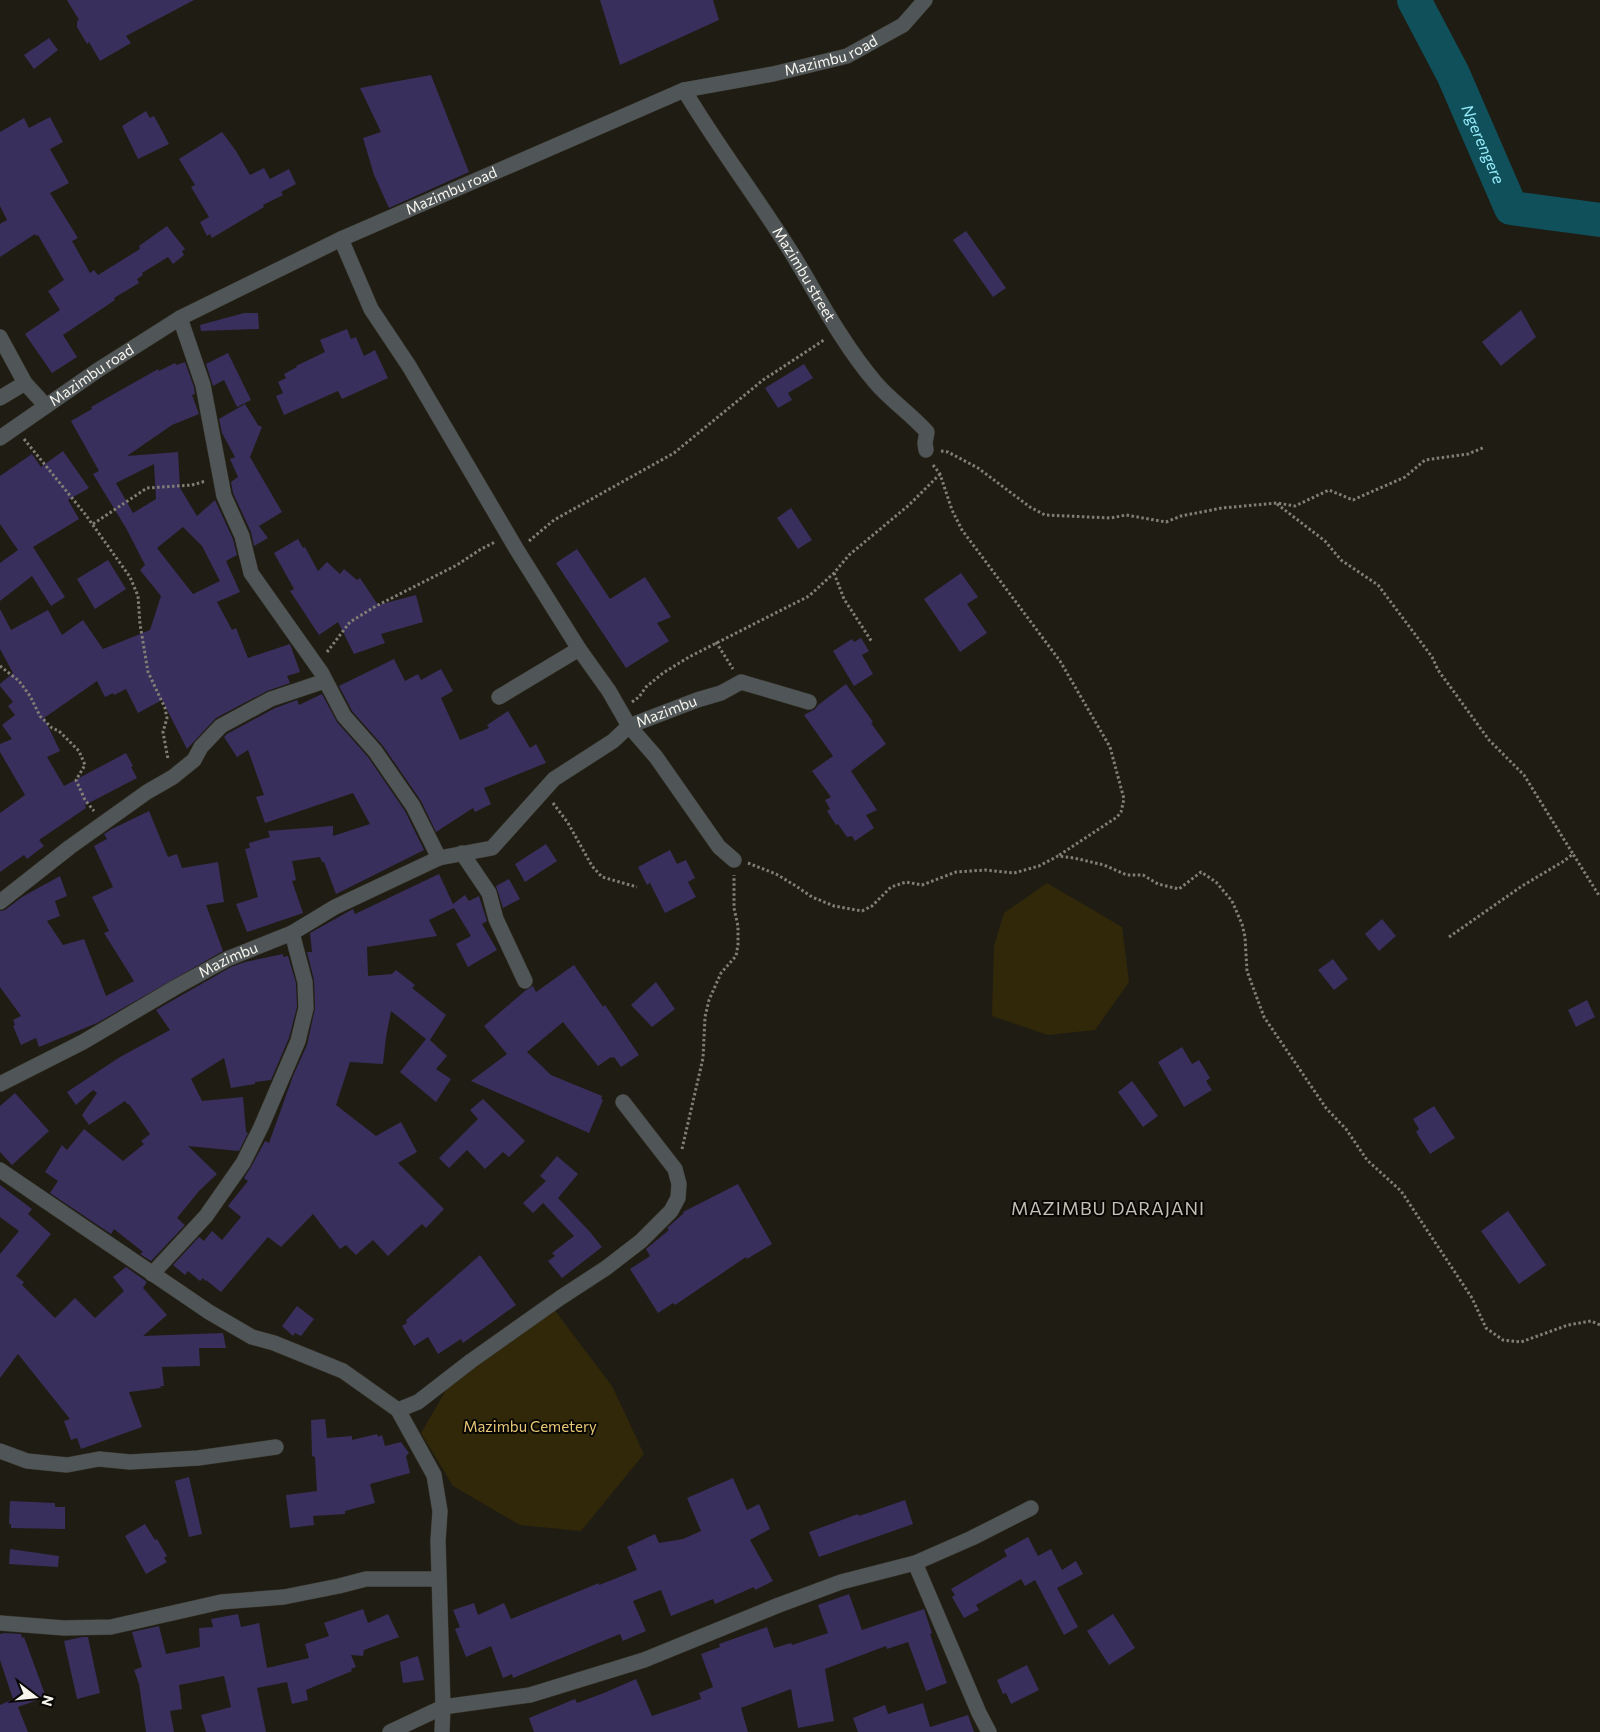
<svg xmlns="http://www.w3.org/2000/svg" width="1600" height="1732" viewBox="0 0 1600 1732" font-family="Commissioner,sans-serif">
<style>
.green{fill:#312709}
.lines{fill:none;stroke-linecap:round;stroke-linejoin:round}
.river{stroke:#10505a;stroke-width:34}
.building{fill:#392f5c;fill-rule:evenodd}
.minor-casing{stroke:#39362d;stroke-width:16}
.path{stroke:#817e76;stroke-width:3;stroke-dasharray:2.5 2.5;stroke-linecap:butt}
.minor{stroke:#505657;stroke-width:15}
.labels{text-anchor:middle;stroke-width:4;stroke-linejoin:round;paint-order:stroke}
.street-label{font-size:15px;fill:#f6f4ed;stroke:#080704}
.park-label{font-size:15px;fill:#e8c876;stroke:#080704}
.water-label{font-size:16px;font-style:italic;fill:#94ebfb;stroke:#080704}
.quarter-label{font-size:18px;letter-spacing:1px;fill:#c4bfb4;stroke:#080704}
</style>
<rect width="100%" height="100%" fill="#1f1c13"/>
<path class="green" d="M 1047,883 L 1122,927 L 1129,982 L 1095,1030 L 1048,1035 L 992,1016 L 994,946 L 1004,913 Z
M 553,1308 L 612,1386 L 644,1454 L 581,1531 L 520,1525 L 453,1486 L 421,1433 L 463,1361 Z"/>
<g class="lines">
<path class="river" id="s1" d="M 1414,0 L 1453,74 L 1511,208 L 1600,220"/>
</g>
<path class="building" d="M 67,0 L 194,0 L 126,36 L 131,43 L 100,61 L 89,42 L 87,44 L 77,27 L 77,21 L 79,20 Z
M 600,0 L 713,0 L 719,20 L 620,65 Z
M 49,38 L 58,50 L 34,69 L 24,55 Z
M 431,75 L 469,172 L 389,208 L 374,175 L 363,138 L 381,132 L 360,88 Z
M 146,111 L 150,118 L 154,116 L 169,144 L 138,159 L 122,126 Z
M 50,117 L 63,142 L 50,149 L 69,183 L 50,193 L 78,238 L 72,241 L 90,273 L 94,270 L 98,275 L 140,249 L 139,246 L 167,226 L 185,249 L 182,251 L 184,255 L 173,264 L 168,257 L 142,273 L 143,275 L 137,279 L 139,283 L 114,298 L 115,300 L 63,335 L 77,357 L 52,373 L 25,334 L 60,310 L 48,291 L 64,280 L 38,235 L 36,236 L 35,234 L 0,257 L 0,224 L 7,220 L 0,206 L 0,132 L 24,118 L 29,128 Z
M 222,132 L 236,151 L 250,175 L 264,168 L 270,179 L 289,169 L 296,184 L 281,192 L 283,195 L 263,205 L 264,207 L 212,238 L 210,234 L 207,236 L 200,222 L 209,217 L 191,187 L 195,185 L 179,159 Z
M 966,231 L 1006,288 L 993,297 L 953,240 Z
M 1521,310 L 1536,337 L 1501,366 L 1482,342 Z
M 244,313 L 258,313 L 259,329 L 201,331 L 200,325 Z
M 347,329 L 351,339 L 356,337 L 364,356 L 375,350 L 388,378 L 342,399 L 338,391 L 284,415 L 276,396 L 283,393 L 278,382 L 286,378 L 284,374 L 297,367 L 296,366 L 325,352 L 320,340 Z
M 228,353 L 251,400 L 237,407 L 224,380 L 213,386 L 206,364 Z
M 185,362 L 194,387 L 195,394 L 192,395 L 199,414 L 172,425 L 127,456 L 178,452 L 180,488 L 197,516 L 215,500 L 233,539 L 237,555 L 226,561 L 240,592 L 217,602 L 232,630 L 236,628 L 248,658 L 290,644 L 300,672 L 287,676 L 290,683 L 267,691 L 216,718 L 187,749 L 162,700 L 138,713 L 126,689 L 114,695 L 113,693 L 105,697 L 97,681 L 44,718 L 60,751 L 47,757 L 64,786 L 126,753 L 133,766 L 131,767 L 137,778 L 85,805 L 86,808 L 39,840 L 44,846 L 27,859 L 24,855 L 0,872 L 0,813 L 25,795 L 0,752 L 0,744 L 12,739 L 2,725 L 15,715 L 8,706 L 13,702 L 0,686 L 0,684 L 13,673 L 0,649 L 0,609 L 11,630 L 48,610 L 62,635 L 83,620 L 103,649 L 150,630 L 161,596 L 140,570 L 145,565 L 126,528 L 93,474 L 99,471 L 71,421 L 92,409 L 91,407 L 158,369 L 159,371 L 175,363 L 176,365 ZM 154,464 L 156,499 L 133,513 L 116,483 ZM 183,527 L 202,546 L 220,581 L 193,594 L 157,548 Z
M 804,364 L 813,378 L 788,393 L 792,400 L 778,408 L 765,388 Z
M 245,404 L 258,425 L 262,427 L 250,457 L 282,512 L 259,526 L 268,538 L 254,546 L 251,532 L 233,493 L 231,482 L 238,477 L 230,459 L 235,457 L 222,433 L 219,419 Z
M 63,451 L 89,488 L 68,500 L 79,519 L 33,547 L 65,597 L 51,606 L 32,576 L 0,601 L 0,563 L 18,550 L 0,524 L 0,476 L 32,454 L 41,467 Z
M 791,508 L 812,540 L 798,549 L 777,518 Z
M 298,539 L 303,548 L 305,547 L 318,571 L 327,562 L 340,574 L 344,569 L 357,580 L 360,578 L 378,605 L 416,595 L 423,622 L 381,634 L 385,643 L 354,654 L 338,622 L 319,635 L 290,591 L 294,589 L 274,553 Z
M 577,549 L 610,599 L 645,577 L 671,617 L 657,623 L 669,641 L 626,668 L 556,563 Z
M 108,560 L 126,589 L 95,609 L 77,579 Z
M 961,573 L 978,597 L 967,604 L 987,633 L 960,652 L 924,599 Z
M 861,638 L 869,651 L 862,655 L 873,674 L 854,686 L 833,651 L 852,639 L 854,642 Z
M 394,659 L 405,681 L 418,674 L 421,680 L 441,669 L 453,691 L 441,698 L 460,740 L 489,728 L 487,725 L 508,711 L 530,748 L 536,744 L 546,763 L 484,788 L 491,804 L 475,812 L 473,808 L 436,832 L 421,801 L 383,746 L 352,711 L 339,686 Z
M 846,684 L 873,722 L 871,723 L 886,744 L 851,771 L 877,810 L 866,815 L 874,828 L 855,841 L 852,836 L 847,837 L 838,824 L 836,825 L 827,811 L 830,809 L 825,800 L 831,797 L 812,771 L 833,756 L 804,715 L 815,709 L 818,705 Z
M 322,694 L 337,722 L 368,757 L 405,811 L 424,850 L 336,894 L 324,862 L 322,862 L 320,857 L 292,861 L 296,880 L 292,881 L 303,913 L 247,932 L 236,904 L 258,897 L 245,849 L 250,848 L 249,843 L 270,837 L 268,831 L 333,826 L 333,836 L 370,824 L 353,793 L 265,823 L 256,797 L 264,795 L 248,750 L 237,757 L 224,737 L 227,734 L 275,708 L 297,700 L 299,705 Z
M 149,811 L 168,857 L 177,854 L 182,868 L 218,862 L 224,902 L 206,905 L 223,951 L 97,1023 L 39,1047 L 36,1038 L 21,1045 L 13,1026 L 15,1025 L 13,1020 L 21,1016 L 0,987 L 0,911 L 5,910 L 22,897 L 60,876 L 67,896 L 55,901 L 60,916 L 47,921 L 63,945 L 84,939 L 106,996 L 134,981 L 104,933 L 109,931 L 92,897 L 113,887 L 94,846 L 107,839 L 104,834 L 112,829 Z
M 546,844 L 557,861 L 525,882 L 515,864 Z
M 670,850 L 677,864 L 686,860 L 695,878 L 688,882 L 696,897 L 665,913 L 650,883 L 647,885 L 638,867 Z
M 439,874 L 453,904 L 465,895 L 469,901 L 479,896 L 487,921 L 482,924 L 497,950 L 468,967 L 456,944 L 471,936 L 454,908 L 429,920 L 437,936 L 367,947 L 368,976 L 392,974 L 396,970 L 415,985 L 412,988 L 446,1015 L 430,1040 L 447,1056 L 436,1069 L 451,1079 L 436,1102 L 400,1072 L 426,1039 L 391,1011 L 386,1037 L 383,1064 L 350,1062 L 336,1105 L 376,1136 L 401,1122 L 417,1152 L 398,1163 L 444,1209 L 426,1228 L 422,1224 L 388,1256 L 373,1240 L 356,1255 L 346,1245 L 340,1249 L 313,1214 L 281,1247 L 268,1237 L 221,1292 L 206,1280 L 205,1281 L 203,1278 L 200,1281 L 188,1271 L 185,1275 L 173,1265 L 199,1237 L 204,1241 L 212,1231 L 222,1240 L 241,1217 L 228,1206 L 248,1181 L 244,1178 L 251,1167 L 265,1141 L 269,1143 L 293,1076 L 307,1045 L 315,1008 L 314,980 L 307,952 L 312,952 L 310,933 L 353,909 L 355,914 Z
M 509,879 L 520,899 L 503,908 L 496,886 Z
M 1382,919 L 1396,936 L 1379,951 L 1365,934 Z
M 283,954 L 283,957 L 288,956 L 296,983 L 297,1007 L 289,1038 L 271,1080 L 255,1082 L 255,1084 L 231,1088 L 224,1058 L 191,1079 L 202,1101 L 243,1097 L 246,1132 L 248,1133 L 239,1151 L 188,1146 L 217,1174 L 199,1191 L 177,1218 L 185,1225 L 151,1261 L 140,1254 L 143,1252 L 114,1229 L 111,1234 L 50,1193 L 58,1181 L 45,1172 L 62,1145 L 67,1150 L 84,1129 L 123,1161 L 144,1144 L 141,1141 L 150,1134 L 129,1104 L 128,1105 L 125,1101 L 89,1125 L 82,1115 L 97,1093 L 93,1090 L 76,1105 L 67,1092 L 120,1057 L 170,1030 L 156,1010 L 231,967 L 245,962 Z
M 1333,959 L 1348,979 L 1334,990 L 1318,970 Z
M 574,965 L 603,1007 L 605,1005 L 639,1055 L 621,1067 L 614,1057 L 612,1058 L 611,1057 L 598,1066 L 563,1022 L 527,1052 L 551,1075 L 602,1096 L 601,1099 L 603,1100 L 589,1133 L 471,1081 L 507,1054 L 484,1026 L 526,990 L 533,986 L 536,992 Z
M 656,982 L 675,1009 L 652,1027 L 631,1005 Z
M 1587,1000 L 1595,1017 L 1576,1027 L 1568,1010 Z
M 1182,1047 L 1192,1064 L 1199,1060 L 1210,1078 L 1206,1081 L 1212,1090 L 1184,1107 L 1158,1062 Z
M 1132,1081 L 1158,1116 L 1143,1127 L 1118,1092 Z
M 15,1093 L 49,1131 L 12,1165 L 0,1152 L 0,1106 Z
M 483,1099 L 525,1141 L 509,1157 L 503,1152 L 485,1169 L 467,1150 L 449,1168 L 439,1158 L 478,1119 L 470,1110 Z
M 1434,1106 L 1455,1138 L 1430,1154 L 1416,1132 L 1419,1129 L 1413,1119 Z
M 557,1156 L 578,1174 L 558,1198 L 590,1232 L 602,1247 L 562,1278 L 548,1261 L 555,1256 L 552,1253 L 574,1236 L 543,1203 L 533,1213 L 523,1203 L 546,1181 L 540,1176 Z
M 738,1184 L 772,1244 L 747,1259 L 746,1257 L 675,1305 L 673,1303 L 658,1313 L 630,1269 L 650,1256 L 646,1249 L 669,1230 L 667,1228 L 684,1213 L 683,1212 Z
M 0,1185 L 32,1209 L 28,1214 L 51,1234 L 16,1276 L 24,1282 L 22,1285 L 55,1318 L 75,1298 L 95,1318 L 124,1291 L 113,1277 L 126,1267 L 147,1282 L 143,1288 L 167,1315 L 143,1336 L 223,1333 L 226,1348 L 199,1348 L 200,1366 L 162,1367 L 164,1386 L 160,1386 L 161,1388 L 129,1392 L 142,1427 L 81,1449 L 77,1438 L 71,1440 L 64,1421 L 70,1419 L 18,1354 L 0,1378 L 0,1254 L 19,1231 L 0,1217 Z
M 1508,1211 L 1546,1265 L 1519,1284 L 1481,1231 Z
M 480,1255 L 516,1305 L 463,1343 L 461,1339 L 438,1354 L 428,1337 L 414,1346 L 402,1326 L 407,1323 L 406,1320 Z
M 297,1306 L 314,1319 L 301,1336 L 295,1333 L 293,1336 L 282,1326 Z
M 325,1419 L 327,1438 L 352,1436 L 352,1440 L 377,1434 L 378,1437 L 382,1435 L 385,1446 L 401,1442 L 409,1453 L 406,1456 L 410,1473 L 370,1484 L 375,1503 L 345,1511 L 345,1514 L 313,1516 L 314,1525 L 290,1528 L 286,1495 L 317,1491 L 315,1457 L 312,1456 L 311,1420 Z
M 189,1477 L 202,1534 L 189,1537 L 175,1481 Z
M 733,1478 L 747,1510 L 759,1504 L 770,1529 L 750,1540 L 773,1581 L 755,1590 L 754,1587 L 715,1604 L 713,1599 L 671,1616 L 661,1590 L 633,1601 L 646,1631 L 623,1641 L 620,1634 L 513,1678 L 512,1674 L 503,1678 L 491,1646 L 466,1657 L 455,1629 L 460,1627 L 453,1610 L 474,1603 L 478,1615 L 504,1603 L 511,1619 L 599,1583 L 599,1585 L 637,1570 L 627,1547 L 655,1534 L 659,1543 L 683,1539 L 701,1531 L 687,1498 Z
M 905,1500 L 913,1524 L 819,1557 L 809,1532 L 858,1514 L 859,1516 Z
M 10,1501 L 55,1503 L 55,1507 L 65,1507 L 65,1529 L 11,1528 L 11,1524 L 9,1524 Z
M 145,1524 L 155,1540 L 157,1539 L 167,1556 L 164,1558 L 167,1562 L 146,1574 L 125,1536 Z
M 1028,1537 L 1038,1556 L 1051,1549 L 1062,1570 L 1076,1561 L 1083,1574 L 1057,1588 L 1078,1627 L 1064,1635 L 1035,1580 L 1025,1586 L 1021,1579 L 976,1605 L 979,1610 L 964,1618 L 952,1597 L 955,1595 L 951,1589 L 1007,1556 L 1004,1550 Z
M 10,1549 L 59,1556 L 58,1567 L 9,1564 Z
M 849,1594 L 862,1630 L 924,1609 L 932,1633 L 930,1634 L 947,1683 L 926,1691 L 908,1642 L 887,1649 L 886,1646 L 825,1669 L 834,1721 L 798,1728 L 791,1689 L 741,1708 L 748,1732 L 534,1732 L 529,1718 L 575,1699 L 577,1703 L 604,1693 L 636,1679 L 652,1716 L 701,1699 L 699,1693 L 713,1687 L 701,1654 L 720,1647 L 719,1644 L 767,1627 L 774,1648 L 791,1643 L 792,1645 L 828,1633 L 818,1605 Z
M 363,1609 L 368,1623 L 388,1614 L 399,1637 L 364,1650 L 363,1656 L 351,1655 L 356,1667 L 351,1669 L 352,1671 L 306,1690 L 308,1700 L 292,1704 L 287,1682 L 257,1688 L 266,1732 L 206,1732 L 201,1715 L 231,1707 L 224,1676 L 179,1685 L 182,1709 L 170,1711 L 174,1732 L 146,1732 L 139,1684 L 134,1670 L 142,1667 L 132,1632 L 159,1626 L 166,1654 L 200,1647 L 199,1628 L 213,1627 L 211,1619 L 238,1614 L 241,1627 L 259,1623 L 267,1668 L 309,1658 L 305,1644 L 329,1636 L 324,1623 Z
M 1113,1614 L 1135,1648 L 1109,1665 L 1087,1631 Z
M 4,1633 L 21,1634 L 22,1638 L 24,1637 L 46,1697 L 18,1707 L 28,1732 L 0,1732 L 0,1705 L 13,1699 L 0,1660 L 0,1634 Z
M 82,1637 L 88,1637 L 100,1693 L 77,1699 L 64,1641 Z
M 418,1656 L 424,1680 L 403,1683 L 400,1662 Z
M 1027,1665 L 1039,1690 L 1011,1704 L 1006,1693 L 1003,1694 L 997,1680 Z
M 923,1703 L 930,1727 L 968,1715 L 974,1732 L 858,1732 L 853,1718 L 885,1705 L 888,1714 Z"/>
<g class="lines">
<g class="minor-casing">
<g id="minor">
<path id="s2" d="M 684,90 C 718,147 758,199 793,255 C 819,298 842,343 875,382 C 890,400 911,414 927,432 L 925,443 L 926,450"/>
<path d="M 180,318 L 203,385 L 224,496 L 242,536 L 251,573 L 321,672 L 344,716 L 375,751 L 413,806 L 439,858"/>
<path d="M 0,337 L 25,383 L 46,406"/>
<path d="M 0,398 L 25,383"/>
<path id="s3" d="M 0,438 L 98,370 L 180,318 L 341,239 L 684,90 L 773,74 L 847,56 L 903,25 L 925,0"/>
<path d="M 499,697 L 579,649"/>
<path d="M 462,853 L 489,893 L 496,919 L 525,981"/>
<path id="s4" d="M 734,860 L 719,847 L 656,757 L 629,726 L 697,700 L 721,693 L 741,682 L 809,702"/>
<path d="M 0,902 L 70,847 L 147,792 L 173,777 L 194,760 L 201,747 L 221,726 L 271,699 L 325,681"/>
<path id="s5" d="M 0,1084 L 83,1042 L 176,987 L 227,959 L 292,933 L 335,907 L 439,858 L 492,848 L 554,779 L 613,741 L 629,726 L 609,691 L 579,649 L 517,550 L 409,366 L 371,309 L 341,239"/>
<path d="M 0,1170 L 209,1312 L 252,1337 L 274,1343 L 343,1371 L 398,1410 L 434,1475 L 440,1511 L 438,1541 L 443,1707 L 442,1732"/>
<path d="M 152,1274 L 206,1216 L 243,1163 L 261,1127 L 298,1041 L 306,1008 L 305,982 L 292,933"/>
<path d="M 398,1410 L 418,1402 L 471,1361 L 560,1298 L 606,1268 L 641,1241 L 671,1211 L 678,1198 L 679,1184 L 675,1169 L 623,1102"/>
<path d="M 0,1451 L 27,1461 L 67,1465 L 99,1459 L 130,1462 L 198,1458 L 276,1447"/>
<path d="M 915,1563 L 979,1713 L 989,1732"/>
<path d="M 0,1623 L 64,1628 L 111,1627 L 221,1602 L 284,1597 L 339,1586 L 366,1579 L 439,1579"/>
<path d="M 390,1732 L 443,1707 L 530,1695 L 644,1660 L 779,1605 L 841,1582 L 915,1563 L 972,1538 L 1031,1508"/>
</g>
</g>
<path class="path" d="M 24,439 L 85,514 L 130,577 L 138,596 L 140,624 L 148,672 L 165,708 L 167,718 L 163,732 L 168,759
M 941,451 L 948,452 L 978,468 L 1030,507 L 1045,515 L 1111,518 L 1126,515 L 1166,522 L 1181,516 L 1222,508 L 1277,503 L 1295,506 L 1329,490 L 1353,500 L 1405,477 L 1425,460 L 1468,454 L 1485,447
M 933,465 L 940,474 L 952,510 L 962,530 L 1060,661 L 1110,747 L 1124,799 L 1121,812 L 1117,817 L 1058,856
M 1277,504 L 1325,541 L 1341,560 L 1378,585 L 1432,657 L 1438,670 L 1489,740 L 1524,775 L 1573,854
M 93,524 L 147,488 L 192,485 L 206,481
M 529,541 L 554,520 L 674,453 L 763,380 L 824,340
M 834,573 L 844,599 L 872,642
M 716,642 L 733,669
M 327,652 L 350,622 L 376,606 L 457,565 L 481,549 L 495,542
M 0,666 L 19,681 L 30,696 L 40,716 L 52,728 L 59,731 L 79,751 L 85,765 L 76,780 L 85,800 L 94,811
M 632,702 L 639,697 L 646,687 L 663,673 L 689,657 L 809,596 L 834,573 L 849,555 L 909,505 L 940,474
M 553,803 L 568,823 L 592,866 L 602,877 L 637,887
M 748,863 L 776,874 L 796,886 L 812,897 L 834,906 L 862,911 L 872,906 L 891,887 L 906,882 L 922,885 L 956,872 L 985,870 L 1014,873 L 1039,866 L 1058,856 L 1074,858 L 1104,865 L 1127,875 L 1143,875 L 1158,884 L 1179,889 L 1201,872 L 1216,882 L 1232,901 L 1242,924 L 1245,937 L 1247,971 L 1264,1017 L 1326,1108 L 1346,1129 L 1367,1160 L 1401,1191 L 1472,1298 L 1486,1328 L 1503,1340 L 1521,1342 L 1568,1325 L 1591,1321 L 1600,1325
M 1449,937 L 1522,886 L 1564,861 L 1573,854 L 1600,897
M 682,1149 L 703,1058 L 705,1017 L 709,1000 L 721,973 L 736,956 L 738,945 L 738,926 L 734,908 L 734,875"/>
<use href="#minor" class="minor"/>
</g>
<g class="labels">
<g class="street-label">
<text dy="5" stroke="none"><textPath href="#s3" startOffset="921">Mazimbu road</textPath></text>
<text dy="5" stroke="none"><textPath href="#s3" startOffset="516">Mazimbu road</textPath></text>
<text dy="5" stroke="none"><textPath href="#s2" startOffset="220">Mazimbu street</textPath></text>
<text dy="5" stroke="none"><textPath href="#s3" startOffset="111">Mazimbu road</textPath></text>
<text dy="5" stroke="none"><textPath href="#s4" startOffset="211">Mazimbu</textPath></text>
<text dy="5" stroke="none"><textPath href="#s5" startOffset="260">Mazimbu</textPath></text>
</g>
<g class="park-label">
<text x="530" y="1432">Mazimbu Cemetery</text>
</g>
<g class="water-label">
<text dy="6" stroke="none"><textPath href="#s1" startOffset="160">Ngerengere</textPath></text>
</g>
<g class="quarter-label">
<text x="1108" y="1215">MAZIMBU DARAJANI</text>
</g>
</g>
<g transform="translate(35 1697) rotate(106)" stroke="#080704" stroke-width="4" paint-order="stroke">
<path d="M0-4L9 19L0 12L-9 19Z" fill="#f6f4ed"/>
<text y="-8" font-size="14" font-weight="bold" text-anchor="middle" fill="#f6f4ed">N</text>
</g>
</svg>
